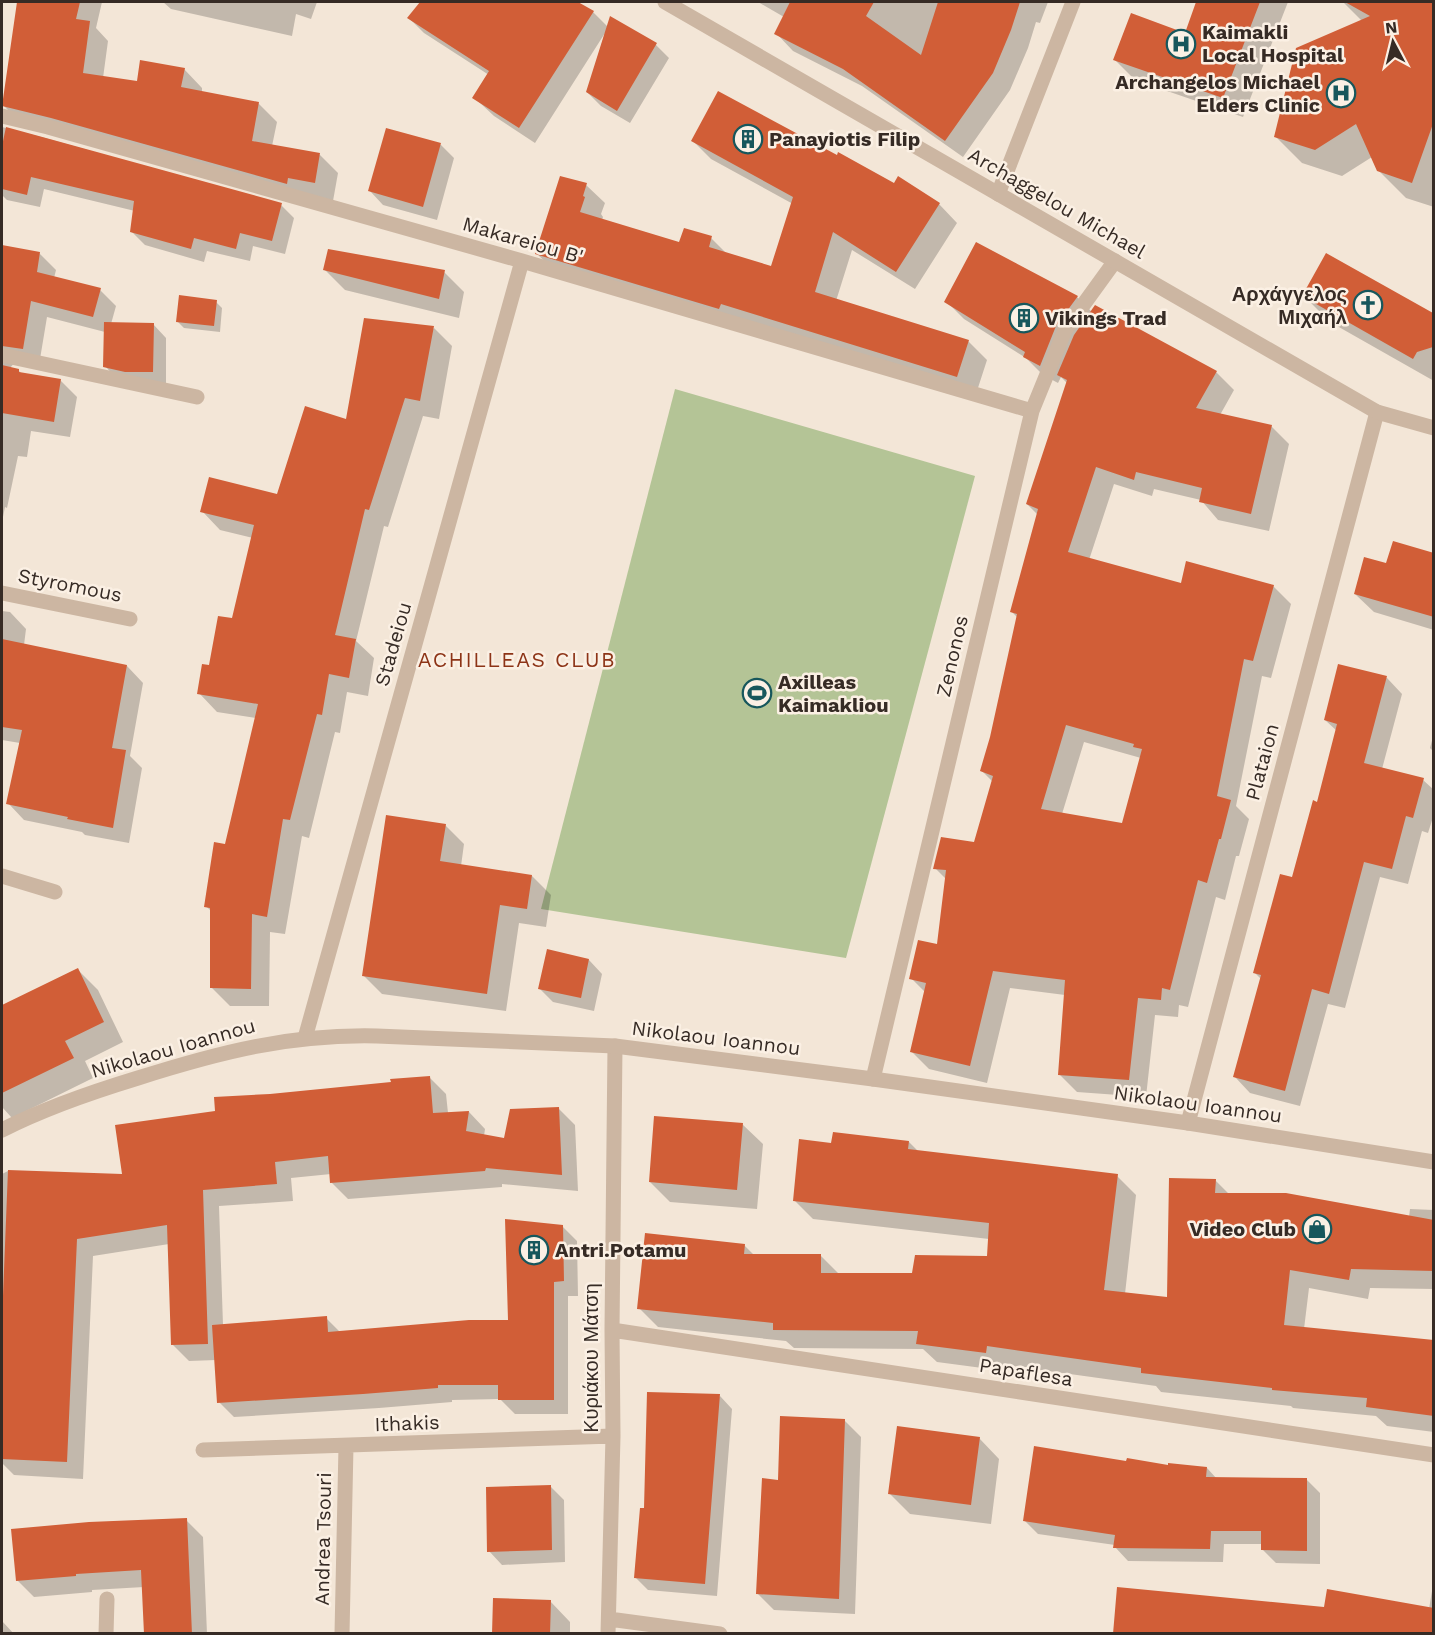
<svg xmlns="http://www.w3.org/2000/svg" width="1435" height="1635" viewBox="0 0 1435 1635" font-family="'Work Sans',sans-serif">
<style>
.green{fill:#b4c496}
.shadow{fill:#0003;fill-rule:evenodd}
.building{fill:#d15e37;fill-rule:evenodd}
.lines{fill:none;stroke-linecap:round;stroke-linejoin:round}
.service{stroke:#ccb6a2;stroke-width:15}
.pedestrian{stroke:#ccb6a2;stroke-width:15}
.minor{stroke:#ccb6a2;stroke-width:15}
.tertiary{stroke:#ccb6a2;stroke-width:15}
.labels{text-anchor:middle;stroke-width:5;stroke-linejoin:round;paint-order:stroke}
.poi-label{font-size:20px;font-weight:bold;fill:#362b25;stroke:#fbf0e4;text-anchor:start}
.street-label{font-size:20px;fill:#362b25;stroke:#fbf0e4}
.neighbourhood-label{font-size:21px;letter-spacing:1.5px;fill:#8d3417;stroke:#fbf0e4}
</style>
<rect width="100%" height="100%" fill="#f3e6d7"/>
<path class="green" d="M 675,389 L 975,476 L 846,958 L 541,909 Z"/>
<path class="shadow" d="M 33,2 L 102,2 L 96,28 L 108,41 L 103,78 L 138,82 L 184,69 L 202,88 L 202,93 L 258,103 L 277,122 L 272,146 L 320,155 L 338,173 L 333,201 L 23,125 L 4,106 Z
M 163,2 L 317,2 L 311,19 L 296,14 L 292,36 L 171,9 Z
M 422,2 L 575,2 L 593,12 L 608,27 L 656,45 L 669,58 L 630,123 L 601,106 L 587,92 L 605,33 L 535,143 L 494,116 L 478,101 L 489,75 L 424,33 L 409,18 Z
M 758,2 L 1048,2 L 1040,23 L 1036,22 L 1028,48 L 1010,90 L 963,157 L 862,86 L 793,51 L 776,33 L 784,17 Z
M 1198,2 L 1288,2 L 1243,117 L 1135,80 L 1115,60 L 1186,35 Z
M 1343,2 L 1434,2 L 1434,207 L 1406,198 L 1379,171 L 1372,157 L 1342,176 L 1302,163 L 1276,137 L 1362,21 Z
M 2,127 L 45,138 L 281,205 L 294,218 L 285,254 L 253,246 L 250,261 L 207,251 L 204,262 L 145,245 L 132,232 L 135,211 L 44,189 L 40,207 L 7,200 L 2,195 Z
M 388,130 L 441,145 L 454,158 L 437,220 L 383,205 L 370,191 Z
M 693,141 L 894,185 L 939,204 L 957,223 L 915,289 L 852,250 L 836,301 L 968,341 L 987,360 L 976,394 L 556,272 L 537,254 L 586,185 L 605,203 L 601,214 L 603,217 L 602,220 L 680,244 L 711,238 L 728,255 L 772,268 L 793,204 L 711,159 Z
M 2,247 L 39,253 L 56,270 L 54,278 L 100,290 L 116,306 L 111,324 L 153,324 L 166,338 L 166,385 L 118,380 L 105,366 L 105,332 L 47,317 L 39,365 L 16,361 L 10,368 L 18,370 L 22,374 L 60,380 L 77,397 L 70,437 L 31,431 L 27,457 L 18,456 L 7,508 L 5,507 L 2,522 Z
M 1327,255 L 1434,315 L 1434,381 L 1330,322 L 1304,296 Z
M 325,270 L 444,272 L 464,292 L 459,318 L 345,290 Z
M 1077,297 L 1092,312 L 1216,372 L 1234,390 L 1220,415 L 1271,426 L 1289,444 L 1269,531 L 1218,520 L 1201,500 L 1154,489 L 1152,496 L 1114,484 L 1089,560 L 1182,584 L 1273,586 L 1291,604 L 1271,678 L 1262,676 L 1236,806 L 1249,819 L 1239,856 L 1236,856 L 1225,900 L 1216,897 L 1188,1007 L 1179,1005 L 1178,1017 L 1155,1015 L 1146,1097 L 1077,1092 L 1059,1074 L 1065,995 L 1010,988 L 987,1083 L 929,1069 L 911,1051 L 926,993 L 911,978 L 938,946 L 947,880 L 935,868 L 975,843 L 993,782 L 982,771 L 992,737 L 1018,618 L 1012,612 L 1038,515 L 1027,504 L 1067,383 L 1061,377 L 1058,383 L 1043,375 L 1026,358 L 964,319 L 946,301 ZM 1084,742 L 1141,758 L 1123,825 L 1062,814 Z
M 215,301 L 222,308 L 220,332 L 184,328 L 178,322 Z
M 434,328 L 452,346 L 439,419 L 423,416 L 388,527 L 384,526 L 356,641 L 374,658 L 368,696 L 347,692 L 340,733 L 335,732 L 309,838 L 302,836 L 285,934 L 270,932 L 269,1006 L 230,1006 L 211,987 L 212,912 L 206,906 L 226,846 L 256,718 L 217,712 L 199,693 L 234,620 L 253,538 L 220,530 L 202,511 L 278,496 Z
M 1434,555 L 1434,630 L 1374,612 L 1355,594 L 1387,565 Z
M 2,611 L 10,612 L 26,629 L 24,645 L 127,666 L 143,683 L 130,756 L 142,768 L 129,843 L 85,835 L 82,832 L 24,820 L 8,803 L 20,743 L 2,740 Z
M 1340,666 L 1387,678 L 1402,694 L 1382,769 L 1423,780 L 1434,790 L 1434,814 L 1428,833 L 1422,831 L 1408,884 L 1380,877 L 1345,1008 L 1328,1004 L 1300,1106 L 1250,1093 L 1235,1077 L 1261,979 L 1255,973 L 1293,879 L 1318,804 L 1337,731 L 1325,720 Z
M 1434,733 L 1434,752 L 1430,748 Z
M 445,825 L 464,844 L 461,866 L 532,876 L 551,895 L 546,927 L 519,923 L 506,1011 L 382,994 L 363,975 Z
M 548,951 L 589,960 L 602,974 L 594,1011 L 553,1002 L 539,988 Z
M 77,969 L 98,990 L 123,1042 L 85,1061 L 93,1078 L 12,1118 L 2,1107 L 2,1007 Z
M 429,1077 L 446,1094 L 448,1113 L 469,1112 L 485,1129 L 484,1136 L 505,1140 L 558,1108 L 575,1125 L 578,1191 L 502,1184 L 502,1187 L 348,1199 L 331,1182 L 331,1174 L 291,1178 L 293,1201 L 219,1206 L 223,1325 L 326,1318 L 341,1333 L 509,1322 L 562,1226 L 577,1241 L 578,1296 L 568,1296 L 568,1414 L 515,1414 L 500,1399 L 452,1400 L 452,1402 L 379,1408 L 234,1417 L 219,1402 L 216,1360 L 189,1361 L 172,1344 L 169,1244 L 93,1256 L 83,1479 L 14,1475 L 2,1463 L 2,1356 L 4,1300 L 2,1301 L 2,1174 L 8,1171 L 124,1176 L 216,1112 L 270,1096 L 392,1083 Z
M 742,1124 L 763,1144 L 757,1209 L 670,1202 L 650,1182 Z
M 909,1142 L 918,1151 L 1117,1176 L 1136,1195 L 1125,1294 L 1168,1299 L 1215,1180 L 1230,1195 L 1409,1217 L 1410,1209 L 1434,1210 L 1434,1289 L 1370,1288 L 1368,1299 L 1309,1288 L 1304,1329 L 1434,1341 L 1434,1432 L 1387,1426 L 1376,1416 L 1293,1408 L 1291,1406 L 1161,1392 L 1156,1386 L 1006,1365 L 1005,1371 L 937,1362 L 923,1349 L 794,1348 L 786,1341 L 658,1327 L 639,1308 L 744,1245 L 754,1255 L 821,1256 L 839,1274 L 914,1275 L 988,1258 L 989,1239 L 813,1219 L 794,1200 L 832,1145 Z
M 720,1396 L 732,1409 L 717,1596 L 648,1590 L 635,1577 L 645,1510 Z
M 844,1420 L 861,1437 L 855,1614 L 774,1610 L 757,1593 L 780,1482 Z
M 979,1438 L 999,1459 L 991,1524 L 910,1514 L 889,1493 Z
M 1127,1463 L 1207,1468 L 1217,1479 L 1306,1479 L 1320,1493 L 1320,1564 L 1276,1563 L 1263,1550 L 1263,1544 L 1224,1544 L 1223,1562 L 1128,1561 L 1115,1547 L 1115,1545 L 1038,1534 L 1024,1520 Z
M 551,1487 L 564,1500 L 565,1562 L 502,1565 L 489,1551 Z
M 186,1520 L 203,1537 L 207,1634 L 146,1634 L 144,1587 L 92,1590 L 92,1592 L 34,1597 L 17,1580 Z
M 1434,1579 L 1434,1634 L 1325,1608 L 1429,1609 Z
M 550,1601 L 570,1622 L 570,1634 L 494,1634 Z
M 2,1621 L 14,1634 L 2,1634 Z"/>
<path class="building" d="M 17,2 L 80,2 L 76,19 L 90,21 L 83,73 L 137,81 L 140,60 L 185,68 L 181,87 L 259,102 L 252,141 L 320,153 L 315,183 L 288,178 L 287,184 L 51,118 L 2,106 Z
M 420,2 L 578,2 L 594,11 L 519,128 L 472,98 L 489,71 L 407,18 Z
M 790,2 L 874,2 L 866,16 L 921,55 L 938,2 L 1020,2 L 1011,30 L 993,73 L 945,141 L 843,69 L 774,34 Z
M 1196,2 L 1260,2 L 1223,98 L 1113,60 L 1131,13 L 1185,33 Z
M 1345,2 L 1434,2 L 1434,121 L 1412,183 L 1377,171 L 1356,124 L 1315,150 L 1274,137 L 1296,48 L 1370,16 Z
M 610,16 L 657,43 L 617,111 L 586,92 Z
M 718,91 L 837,155 L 838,152 L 894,183 L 898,176 L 940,203 L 896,272 L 833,232 L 815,292 L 969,340 L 957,377 L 721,304 L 719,309 L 535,254 L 560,176 L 587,183 L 583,196 L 585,197 L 580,212 L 679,242 L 684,228 L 712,236 L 709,247 L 771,266 L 793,197 L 691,141 Z
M 6,127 L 282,203 L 272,241 L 240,233 L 236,249 L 194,238 L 191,249 L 130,232 L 134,201 L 31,177 L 27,195 L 2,189 L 2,146 Z
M 386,128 L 441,143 L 423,207 L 368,191 Z
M 976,242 L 1078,296 L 1056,326 L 1040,366 L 1023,357 L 1025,352 L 944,302 Z
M 2,245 L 40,252 L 37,272 L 101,288 L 93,317 L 31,301 L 23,349 L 2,346 Z
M 328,249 L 445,270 L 439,299 L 323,270 Z
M 1326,253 L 1433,313 L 1433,347 L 1417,352 L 1413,359 L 1302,296 Z
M 179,295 L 217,300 L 214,326 L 176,322 Z
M 1095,305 L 1217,371 L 1196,408 L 1272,425 L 1251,514 L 1199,502 L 1202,488 L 1136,472 L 1134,480 L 1096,467 L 1068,552 L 1181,583 L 1186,561 L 1274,585 L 1253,661 L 1244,659 L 1217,796 L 1231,800 L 1221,839 L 1219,839 L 1207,883 L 1198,880 L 1170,990 L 1162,988 L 1161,1000 L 1138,998 L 1129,1080 L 1058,1075 L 1065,980 L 993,971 L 970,1066 L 910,1052 L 926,983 L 909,979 L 918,940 L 937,944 L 946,870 L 933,869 L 941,837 L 974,842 L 993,776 L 980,771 L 990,737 L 1017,614 L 1010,612 L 1038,509 L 1026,504 L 1067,380 L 1057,375 L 1074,335 ZM 1066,725 L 1134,744 L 1133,747 L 1142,749 L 1122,823 L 1041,809 Z
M 364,318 L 434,326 L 420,401 L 405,398 L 369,510 L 365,509 L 335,635 L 356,639 L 349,678 L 329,674 L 322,715 L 317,714 L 290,820 L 283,819 L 267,917 L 252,914 L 251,989 L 210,988 L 210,908 L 204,907 L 214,842 L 225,844 L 258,704 L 197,694 L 202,664 L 209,665 L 218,616 L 232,618 L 254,525 L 200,512 L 209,477 L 277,494 L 305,406 L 346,419 Z
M 104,322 L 154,323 L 153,372 L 125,372 L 103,367 Z
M 2,365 L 19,369 L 19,372 L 61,379 L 54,422 L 2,413 Z
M 1393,541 L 1434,553 L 1434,617 L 1354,594 L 1364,557 L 1386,563 Z
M 2,639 L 127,665 L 112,748 L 126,750 L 113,828 L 67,819 L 68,817 L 6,804 L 22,730 L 2,727 Z
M 1338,664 L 1387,676 L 1364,763 L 1424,778 L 1413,818 L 1406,816 L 1392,869 L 1364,862 L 1329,994 L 1312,989 L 1285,1091 L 1233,1077 L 1261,975 L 1253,973 L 1280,874 L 1292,877 L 1313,800 L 1317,802 L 1337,724 L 1324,720 Z
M 386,815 L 446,824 L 440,861 L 532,875 L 527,909 L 500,905 L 487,994 L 362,976 Z
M 547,949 L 589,959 L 581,998 L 538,989 Z
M 78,968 L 104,1022 L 65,1041 L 74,1058 L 2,1093 L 2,1005 Z
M 430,1076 L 433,1113 L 469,1111 L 466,1131 L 504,1138 L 510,1109 L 559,1107 L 562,1175 L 486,1168 L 485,1171 L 330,1183 L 328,1156 L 275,1162 L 277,1184 L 203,1190 L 208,1344 L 171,1345 L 167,1225 L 77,1239 L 67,1462 L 2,1459 L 2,1321 L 8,1170 L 122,1174 L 115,1125 L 215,1111 L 214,1097 L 270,1094 L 391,1082 L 390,1079 Z
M 654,1116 L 743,1123 L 737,1190 L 649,1182 Z
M 833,1132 L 909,1141 L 908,1149 L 1118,1174 L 1104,1290 L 1167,1297 L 1169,1178 L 1216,1179 L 1215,1193 L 1286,1193 L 1434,1220 L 1434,1271 L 1351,1269 L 1349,1280 L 1290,1270 L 1284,1325 L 1434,1340 L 1434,1416 L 1366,1407 L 1367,1398 L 1272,1390 L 1272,1388 L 1141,1373 L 1141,1368 L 987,1346 L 986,1353 L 916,1344 L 918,1331 L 773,1330 L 773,1323 L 637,1309 L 645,1233 L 745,1244 L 744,1254 L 821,1254 L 821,1273 L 912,1273 L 915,1255 L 987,1256 L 989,1223 L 793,1201 L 799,1139 L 831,1143 Z
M 505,1219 L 563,1225 L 564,1281 L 554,1282 L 554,1400 L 498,1400 L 498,1385 L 438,1385 L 438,1388 L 363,1394 L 217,1403 L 212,1325 L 327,1316 L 328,1332 L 469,1320 L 508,1320 Z
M 647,1392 L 720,1394 L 705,1584 L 634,1578 L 640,1508 L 644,1508 Z
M 780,1416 L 845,1419 L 839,1599 L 756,1594 L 762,1478 L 778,1480 Z
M 897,1426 L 980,1437 L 971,1505 L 888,1494 Z
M 1034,1446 L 1126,1461 L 1127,1458 L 1168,1465 L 1168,1463 L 1207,1467 L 1206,1477 L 1307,1478 L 1307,1551 L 1261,1550 L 1261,1531 L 1211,1531 L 1210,1549 L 1113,1548 L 1115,1535 L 1023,1521 Z
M 551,1485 L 552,1550 L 487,1552 L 486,1487 Z
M 187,1518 L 192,1634 L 144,1634 L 141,1570 L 76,1574 L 76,1576 L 16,1581 L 11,1529 L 89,1522 Z
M 1117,1587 L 1324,1607 L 1327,1589 L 1434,1608 L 1434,1634 L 1113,1634 Z
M 493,1598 L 551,1600 L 550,1634 L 492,1634 Z"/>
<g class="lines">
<path class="service" d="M 2,355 L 197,397
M 2,876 L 55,892"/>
<path class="pedestrian" d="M 2,593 L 130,619"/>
<path class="minor" d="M 2,116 L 48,127 L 522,261 L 1032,411
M 998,194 L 1073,2
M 305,1038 L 522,261
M 873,1079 L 1032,411 L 1065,330 L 1115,261
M 1188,1123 L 1377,412
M 612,1330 L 1434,1455
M 203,1450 L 613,1436
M 609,1619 L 720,1634
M 106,1634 L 107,1599
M 342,1634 L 346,1446
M 608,1634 L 613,1436 L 612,1330 L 615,1046"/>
<path class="tertiary" d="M 665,2 L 1377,412 L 1434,428
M 2,1130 C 45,1108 92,1092 138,1078 C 220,1052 290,1034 377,1036 L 615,1046 L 873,1079 L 1188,1123 L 1434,1162"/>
</g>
<defs>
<g id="hospital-ring" transform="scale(1.5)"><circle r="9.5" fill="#fbf0e4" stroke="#17575c" stroke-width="1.5"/><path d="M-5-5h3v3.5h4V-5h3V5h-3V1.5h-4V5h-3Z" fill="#17575c"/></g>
<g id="building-ring" transform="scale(1.5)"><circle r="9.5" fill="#fbf0e4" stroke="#17575c" stroke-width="1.5"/><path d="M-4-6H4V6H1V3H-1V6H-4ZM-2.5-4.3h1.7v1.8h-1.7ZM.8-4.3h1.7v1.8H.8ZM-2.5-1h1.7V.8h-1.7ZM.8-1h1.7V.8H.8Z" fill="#17575c"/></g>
<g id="church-ring" transform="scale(1.5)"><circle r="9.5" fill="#fbf0e4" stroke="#17575c" stroke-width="1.5"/><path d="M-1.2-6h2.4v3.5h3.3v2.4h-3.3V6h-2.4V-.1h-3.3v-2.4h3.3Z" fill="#17575c"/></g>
<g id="stadium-ring" transform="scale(1.5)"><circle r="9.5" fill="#fbf0e4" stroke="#17575c" stroke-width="1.5"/><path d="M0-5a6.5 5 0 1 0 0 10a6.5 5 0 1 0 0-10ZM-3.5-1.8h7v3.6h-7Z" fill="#17575c"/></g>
<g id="shop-ring" transform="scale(1.5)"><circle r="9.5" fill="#fbf0e4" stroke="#17575c" stroke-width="1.5"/><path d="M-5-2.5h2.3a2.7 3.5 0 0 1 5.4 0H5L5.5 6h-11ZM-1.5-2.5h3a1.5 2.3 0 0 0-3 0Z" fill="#17575c"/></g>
</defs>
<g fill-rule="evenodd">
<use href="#hospital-ring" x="1181" y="44"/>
<use href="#hospital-ring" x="1341" y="93"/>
<use href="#building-ring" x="748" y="139"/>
<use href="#church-ring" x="1368" y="305"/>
<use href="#building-ring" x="1024" y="318"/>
<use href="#stadium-ring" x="757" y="693"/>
<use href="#shop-ring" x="1317" y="1229"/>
<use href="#building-ring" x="534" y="1250"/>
</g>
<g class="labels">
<g class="poi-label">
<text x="1202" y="39">Kaimakli<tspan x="1202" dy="23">Local Hospital</tspan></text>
<text x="1320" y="89" text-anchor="end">Archangelos Michael<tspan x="1320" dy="23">Elders Clinic</tspan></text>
<text x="769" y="146">Panayiotis Filip</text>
<text x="1347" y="301" text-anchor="end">Αρχάγγελος<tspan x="1347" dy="23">Μιχαήλ</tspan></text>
<text x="1045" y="325">Vikings Trad</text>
<text x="778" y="689">Axilleas<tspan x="778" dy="23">Kaimakliou</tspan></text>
<text x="1296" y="1236" text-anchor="end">Video Club</text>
<text x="555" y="1257">Antri.Potamu</text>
</g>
<g class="street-label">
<text transform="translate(1057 203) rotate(30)" y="7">Archaggelou Michael</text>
<text transform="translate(523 240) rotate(16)" y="7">Makareiou B'</text>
<text transform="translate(70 585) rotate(11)" y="7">Styromous</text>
<text transform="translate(393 644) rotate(-74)" y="7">Stadeiou</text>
<text transform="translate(952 656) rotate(-77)" y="7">Zenonos</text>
<text transform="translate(1262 762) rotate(-75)" y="7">Plataion</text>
<text transform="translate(716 1038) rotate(7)" y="7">Nikolaou Ioannou</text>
<text transform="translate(173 1048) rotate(-16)" y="7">Nikolaou Ioannou</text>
<text transform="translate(1198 1104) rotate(8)" y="7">Nikolaou Ioannou</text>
<text transform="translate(591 1358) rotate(-90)" y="7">Κυριάκου Μάτση</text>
<text transform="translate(1026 1372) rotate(9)" y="7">Papaflesa</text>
<text transform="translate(407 1423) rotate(-2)" y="7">Ithakis</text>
<text transform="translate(323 1539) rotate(-89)" y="7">Andrea Tsouri</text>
</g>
<g class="neighbourhood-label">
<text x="517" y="667">ACHILLEAS CLUB</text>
</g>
</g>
<rect width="1435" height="1635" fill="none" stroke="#362b25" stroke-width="6"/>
<g transform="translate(1393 42) rotate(353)" stroke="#fbf0e4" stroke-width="4.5" paint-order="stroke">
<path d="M0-4.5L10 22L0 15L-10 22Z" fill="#362b25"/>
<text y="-9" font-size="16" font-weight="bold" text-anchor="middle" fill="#362b25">N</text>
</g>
</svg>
